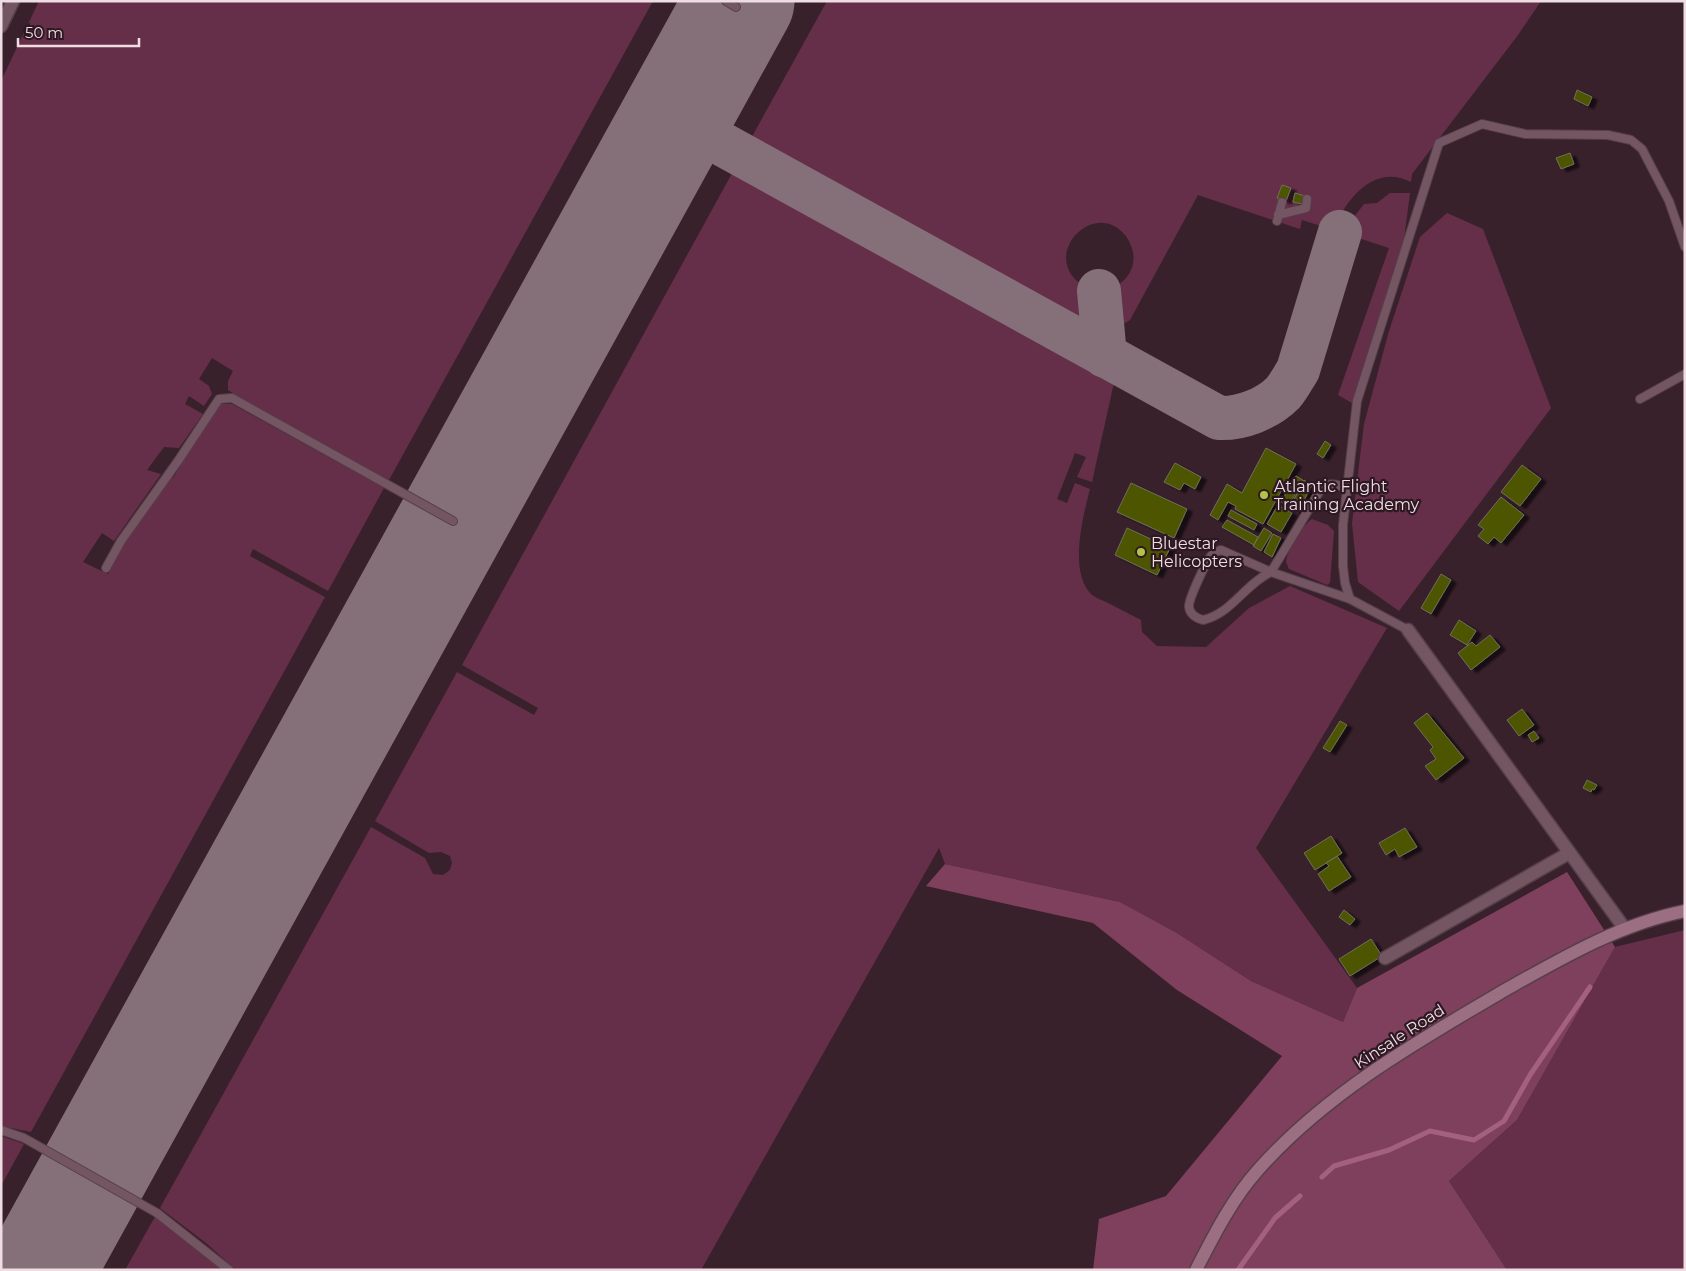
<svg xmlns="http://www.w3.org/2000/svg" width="1686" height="1271" viewBox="0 0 1686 1271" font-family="Montserrat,sans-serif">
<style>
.green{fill:#662f49}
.forest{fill:#7f405d}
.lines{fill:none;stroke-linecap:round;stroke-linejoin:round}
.stream{stroke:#a4617f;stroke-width:5}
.taxiway{stroke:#857079;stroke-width:44}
.runway{stroke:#857079;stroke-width:109}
.building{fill:#4e5506;stroke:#6c7056;filter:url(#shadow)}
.lane-casing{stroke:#563f49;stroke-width:10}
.street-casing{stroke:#563f49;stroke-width:15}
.secondary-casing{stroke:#563f49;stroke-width:15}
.lane{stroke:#735662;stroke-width:8}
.street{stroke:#735662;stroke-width:12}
.secondary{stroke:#9c6e81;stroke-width:12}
.poi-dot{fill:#b5c24a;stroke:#2e1822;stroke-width:2}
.labels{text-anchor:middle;stroke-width:4.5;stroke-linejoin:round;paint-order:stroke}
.poi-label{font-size:16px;fill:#eedee4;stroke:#2e1822;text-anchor:start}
.street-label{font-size:16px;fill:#eedee4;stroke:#2e1822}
</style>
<defs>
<filter id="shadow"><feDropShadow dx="5.5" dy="3" stdDeviation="1" flood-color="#0009"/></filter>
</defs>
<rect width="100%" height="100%" fill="#39212c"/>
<path class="green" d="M 39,1 L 653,1 L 389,480 L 234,394 L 228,390 L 228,381 L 233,371 L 212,358 L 199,379 L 209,386 L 212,394 L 204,406 L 189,396 L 185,404 L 203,414 L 179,448 L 164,447 L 147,470 L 161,474 L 114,541 L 102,533 L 83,562 L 108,574 L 123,544 L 171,476 L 173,478 L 218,404 L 232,404 L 384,488 L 328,591 L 253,549 L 250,556 L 325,597 L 31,1132 L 1,1126 L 1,81 Z
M 827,1 L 1541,1 L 1518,35 L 1412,174 L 1411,182 C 1375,163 1345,199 1334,230 L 1302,220 L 1300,229 L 1198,195 L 1130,320 L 1110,332 L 1107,290 C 1120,286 1130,277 1133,264 C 1135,253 1131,243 1125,235 C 1092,195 1032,263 1091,290 L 1094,297 L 1096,331 L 1085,331 L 749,142 Z
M 736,166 L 1115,378 L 1092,482 L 1077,477 L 1086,457 L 1075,453 L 1057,499 L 1067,503 L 1075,483 L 1090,489 C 1083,516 1068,573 1092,595 C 1096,598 1102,600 1106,602 C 1118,608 1129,614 1141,620 L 1142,632 L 1157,646 L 1206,647 L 1249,608 L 1290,586 L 1387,628 L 1256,848 L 1357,988 L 1343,1022 L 1251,981 L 1177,933 L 1120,902 L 945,864 L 939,848 L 701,1270 L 236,1270 L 206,1243 L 160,1208 L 371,827 L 425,858 L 433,874 L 443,875 L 450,870 L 452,863 L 450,856 L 441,852 L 429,853 L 375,821 L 457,672 L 534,715 L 538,708 L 462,665 Z
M 1390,193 L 1410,193 L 1404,239 L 1352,403 L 1338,395 L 1389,248 L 1346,234 L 1354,217 L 1364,204 L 1377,203 Z
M 1447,213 L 1483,229 L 1551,408 L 1399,611 L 1358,582 L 1352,523 L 1364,424 L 1389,331 L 1420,237 Z
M 1312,519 L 1328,525 L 1334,531 L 1330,583 L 1327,585 L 1289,569 L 1286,562 C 1287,551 1303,524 1312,519 Z
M 1685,930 L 1685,1270 L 1507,1270 L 1449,1181 L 1517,1120 L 1615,947 Z
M 1,1136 L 24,1144 L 1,1186 Z
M 156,1215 L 223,1270 L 125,1270 Z"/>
<path class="forest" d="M 945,864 L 1120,902 L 1177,933 L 1251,981 L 1343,1022 L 1357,988 L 1567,872 L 1615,947 L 1517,1120 L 1449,1181 L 1507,1270 L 1093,1270 L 1099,1219 L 1166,1196 L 1282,1056 L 1177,990 L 1093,923 L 926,886 Z"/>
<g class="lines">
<path class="stream" d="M 1322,1177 L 1334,1166 L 1389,1150 L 1430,1131 L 1474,1140 L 1504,1121 L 1530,1075 L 1590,987
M 1238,1270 L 1275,1218 L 1300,1196"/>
<path class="taxiway" d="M 696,80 C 696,107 697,115 711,138
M 655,154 C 678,138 683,134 711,138 L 1219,418 C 1241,419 1267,409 1283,393 C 1289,386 1293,378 1298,370 L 1340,232
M 1099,291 L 1105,356
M 51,1249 L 52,1270"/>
<path class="runway" d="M 40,1270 L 740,1"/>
</g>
<path class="building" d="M 1577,90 L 1592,97 L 1588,106 L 1574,99 Z
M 1570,153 L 1574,164 L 1561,169 L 1556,158 Z
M 1282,185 L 1291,188 L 1286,201 L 1277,198 Z
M 1295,193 L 1305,196 L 1302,204 L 1293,202 Z
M 1325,441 L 1331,445 L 1323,458 L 1317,454 Z
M 1266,448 L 1296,464 L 1263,524 L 1235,509 L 1236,506 L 1228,502 L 1218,520 L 1210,515 L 1227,484 L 1242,493 Z
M 1175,463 L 1201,477 L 1195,489 L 1184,483 L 1180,490 L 1164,482 Z
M 1522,465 L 1541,479 L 1520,506 L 1501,492 Z
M 1296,476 L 1303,480 L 1288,507 L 1281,502 Z
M 1304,480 L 1312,485 L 1298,512 L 1290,507 Z
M 1131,483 L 1187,509 L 1174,538 L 1117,512 Z
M 1501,497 L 1524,515 L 1501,543 L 1494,537 L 1488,544 L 1478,536 L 1484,529 L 1478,525 Z
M 1278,505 L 1292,513 L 1281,532 L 1267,524 Z
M 1231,510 L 1257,524 L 1254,530 L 1228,516 Z
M 1227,520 L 1258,537 L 1254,545 L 1222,527 Z
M 1127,528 L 1170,548 L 1157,575 L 1115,555 Z
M 1264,528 L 1272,533 L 1261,551 L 1253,546 Z
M 1273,534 L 1281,538 L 1272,557 L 1264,552 Z
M 1441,574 L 1451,580 L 1431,614 L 1421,608 Z
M 1459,620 L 1476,631 L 1467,645 L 1450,635 Z
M 1490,635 L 1500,647 L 1471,670 L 1458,653 L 1472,642 L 1476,646 Z
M 1522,709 L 1534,725 L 1519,736 L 1507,720 Z
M 1427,713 L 1464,758 L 1436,780 L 1425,766 L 1436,759 L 1430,750 L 1433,747 L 1414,723 Z
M 1340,721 L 1347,725 L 1330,752 L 1323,748 Z
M 1534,731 L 1539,738 L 1532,742 L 1528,735 Z
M 1587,780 L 1597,785 L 1594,790 L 1592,789 L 1591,792 L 1583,788 Z
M 1405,828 L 1417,847 L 1399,857 L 1395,849 L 1386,855 L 1379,843 Z
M 1331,836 L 1342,853 L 1315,870 L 1304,853 Z
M 1337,856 L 1351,877 L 1329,891 L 1318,874 L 1329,866 L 1326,863 Z
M 1344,910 L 1355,919 L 1350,925 L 1339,917 Z
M 1371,939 L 1382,956 L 1350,976 L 1339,959 Z"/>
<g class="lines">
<g class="lane-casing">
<path id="lane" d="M 726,1 L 736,7
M 1278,215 L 1306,208 L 1307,199
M 1277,221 L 1282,202
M 1640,399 L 1685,374
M 1347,488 C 1336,485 1330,481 1321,489 L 1271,572 C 1245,584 1231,614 1203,620 C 1196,618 1190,615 1189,607 C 1188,600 1206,562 1211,556 C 1214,552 1217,551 1221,550 L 1271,572 L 1350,599 L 1408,630
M 106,568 L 121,541 L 178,461 L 219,399 L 232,398 L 453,521
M 1350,599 L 1345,583 L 1343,566 L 1343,525 L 1357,401 L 1439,143 L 1482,124 L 1525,134 L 1608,135 L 1631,140 L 1642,149 L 1669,201 L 1685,247
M 1,1130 L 24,1138 L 157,1213 L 229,1270"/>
</g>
<g class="street-casing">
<path id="street" d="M 1,26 L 13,1
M 1408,630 L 1625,929
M 1385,958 L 1569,853"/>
</g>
<g class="secondary-casing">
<path id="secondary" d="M 1196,1270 C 1214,1235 1232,1199 1258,1170 C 1326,1093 1418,1041 1505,990 C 1562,958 1620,924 1685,911"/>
</g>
<use href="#lane" class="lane"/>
<use href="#street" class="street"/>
<use href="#secondary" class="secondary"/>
</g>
<g class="poi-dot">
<circle cx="1264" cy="495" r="5"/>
<circle cx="1141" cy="552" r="5"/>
</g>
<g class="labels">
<g class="poi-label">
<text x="1274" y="492">Atlantic Flight<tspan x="1274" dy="18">Training Academy</tspan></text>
<text x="1151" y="549">Bluestar<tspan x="1151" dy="18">Helicopters</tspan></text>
</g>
<g class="street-label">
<text transform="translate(1399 1036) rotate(-33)" y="6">Kinsale Road</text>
</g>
</g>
<rect width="1686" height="1271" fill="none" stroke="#eedee4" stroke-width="5"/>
<path d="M18 38v8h121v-8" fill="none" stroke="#eedee4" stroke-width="2.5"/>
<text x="25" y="38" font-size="15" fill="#eedee4" stroke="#2e1822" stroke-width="4" paint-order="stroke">50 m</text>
</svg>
